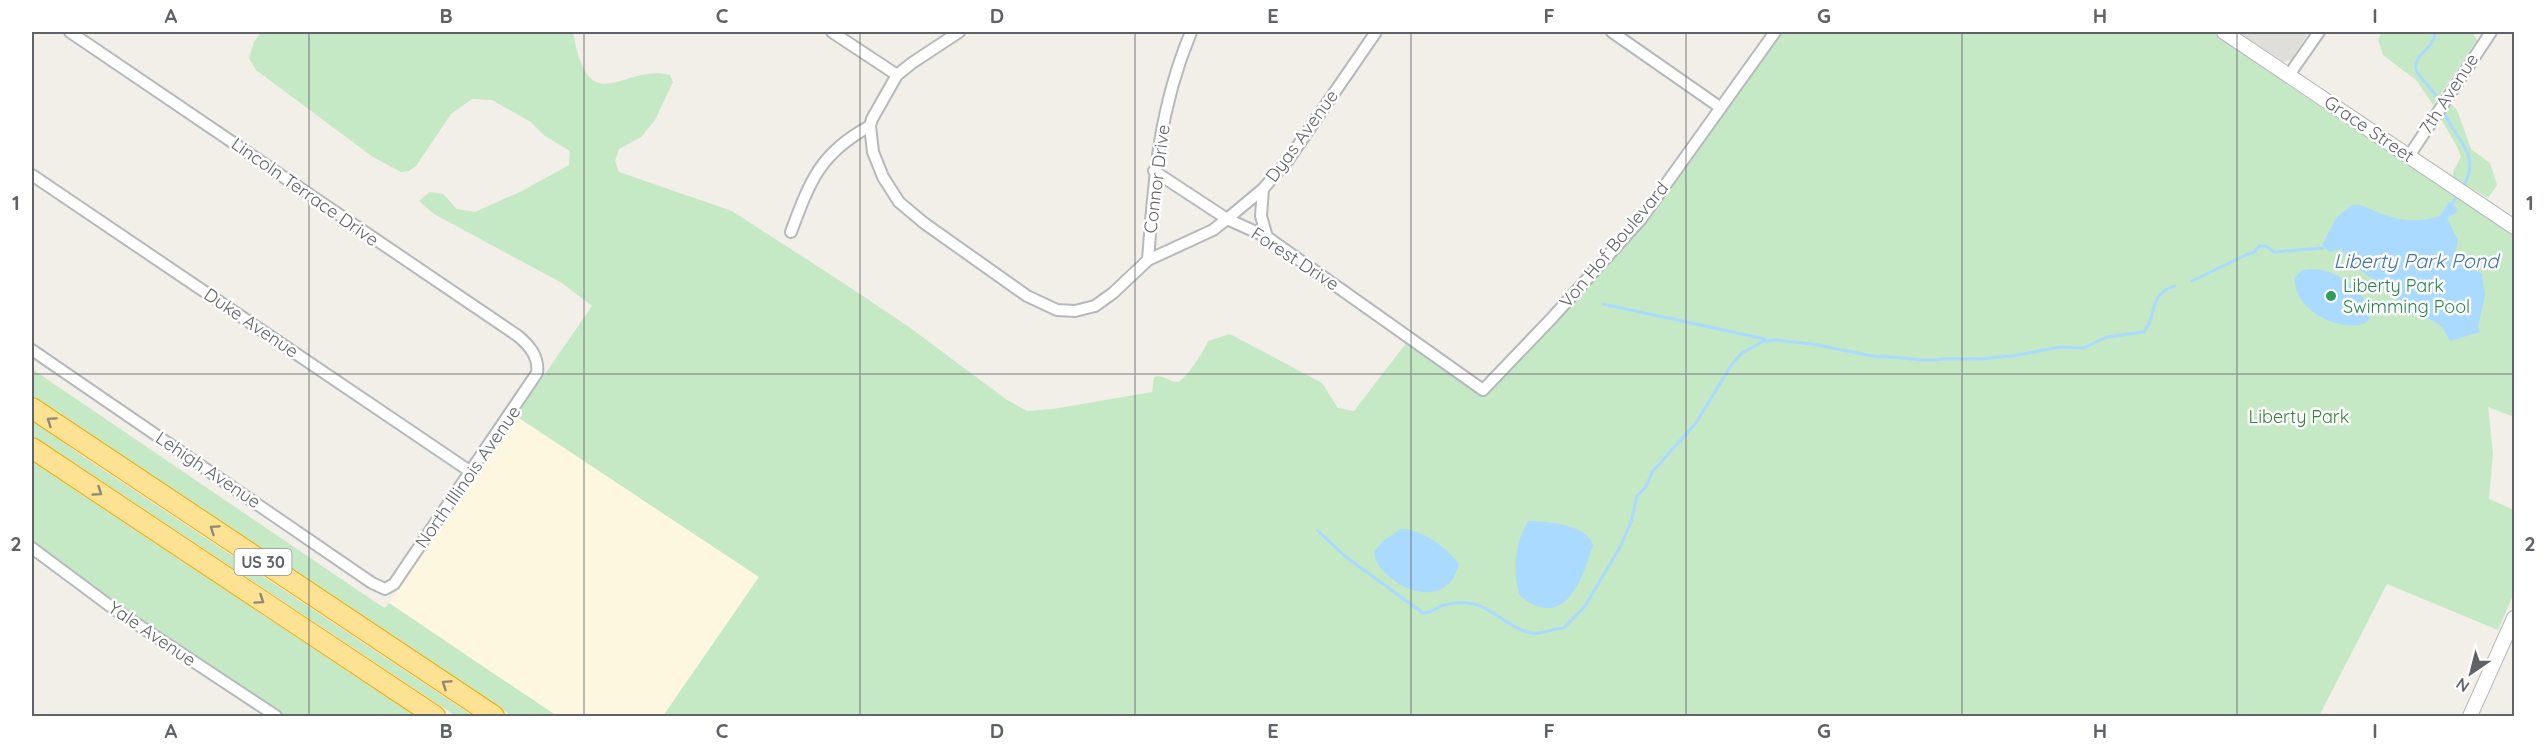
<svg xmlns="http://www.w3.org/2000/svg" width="2546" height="748" viewBox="0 0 2546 748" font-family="Quicksand,sans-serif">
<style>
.commercial{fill:#fef7e0}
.industrial{fill:#e0deda}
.green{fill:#c5e8c5}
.water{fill:#aadaff}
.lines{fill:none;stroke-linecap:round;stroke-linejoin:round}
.stream{stroke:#aadaff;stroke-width:3}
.minor-casing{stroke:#b5b8bc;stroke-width:14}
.tertiary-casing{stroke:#b5b8bc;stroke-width:16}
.motorway-casing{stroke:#f9ab00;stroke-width:22}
.minor{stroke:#fff;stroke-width:10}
.tertiary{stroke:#fff;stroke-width:14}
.motorway{stroke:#fde293;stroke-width:20}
.oneway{stroke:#8e8975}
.grid{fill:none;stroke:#5f6368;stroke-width:1.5;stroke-opacity:0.55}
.leisure-dot{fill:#2e9e5b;stroke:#fff;stroke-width:2}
.labels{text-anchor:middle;stroke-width:5;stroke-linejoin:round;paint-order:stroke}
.shield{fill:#fff;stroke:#8f9295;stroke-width:1.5}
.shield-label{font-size:16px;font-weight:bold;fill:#5f6368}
.street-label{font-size:18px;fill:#5f6368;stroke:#fff}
.leisure-label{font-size:18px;fill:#27864d;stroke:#fff;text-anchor:start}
.park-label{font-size:18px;fill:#348238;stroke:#fff}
.water-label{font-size:20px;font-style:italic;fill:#4174aa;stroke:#fff}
.neatline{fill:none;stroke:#5f6368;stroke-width:2}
.grid-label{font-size:20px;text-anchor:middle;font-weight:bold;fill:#5f6368}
</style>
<rect width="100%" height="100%" fill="#f1efe8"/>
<path class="commercial" d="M 516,416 L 759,577 L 663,716 L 557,716 L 389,603 Z"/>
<path class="industrial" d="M 2235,32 L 2309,32 L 2291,60 L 2281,63 Z"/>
<path class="green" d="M 261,32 L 573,32 C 589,124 623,63 670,75 L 673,82 L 655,120 L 641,137 L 619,149 L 615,161 L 619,172 L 732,211 L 851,288 L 909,327 L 1007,400 L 1027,411 L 1053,409 L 1152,392 L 1154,377 C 1163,374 1169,382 1177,382 C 1185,381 1206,348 1208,341 L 1230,334 L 1322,383 L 1338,408 L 1354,411 L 1407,342 L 1486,396 L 1652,214 L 1782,32 L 2215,32 L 2514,234 L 2514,417 L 2488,407 L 2493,453 L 2489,499 L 2514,510 L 2514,593 L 2498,630 L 2387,584 L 2319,716 L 663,716 L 759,577 L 516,416 L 592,306 L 562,283 L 434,214 L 419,201 L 430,192 L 443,194 L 457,209 L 475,212 L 522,191 L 569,165 L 570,151 L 545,136 L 531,122 L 492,100 L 472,99 L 451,114 L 416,166 L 409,171 L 401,172 L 373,157 L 256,70 L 249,58 L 254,42 Z
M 2382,32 L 2472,32 L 2477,40 L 2433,105 L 2417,81 L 2383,55 L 2378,40 Z
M 2451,104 L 2457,110 L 2471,149 L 2490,163 L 2497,185 L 2488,198 L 2453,177 L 2453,172 L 2461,157 C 2457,143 2447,132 2441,118 Z
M 32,369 L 375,602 L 385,608 L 389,603 L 557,716 L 512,716 L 32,397 Z
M 32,417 L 75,451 L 473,716 L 456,716 L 70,460 L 32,438 Z
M 32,460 L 417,716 L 285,716 L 119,606 L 62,566 L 32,540 Z"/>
<path class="water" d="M 2449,202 L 2456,207 L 2457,212 L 2447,218 L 2458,240 L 2455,255 L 2459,261 L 2482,274 L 2485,295 L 2478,327 L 2480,332 L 2450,341 L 2442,327 L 2432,320 L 2411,314 L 2390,291 L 2356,267 L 2341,249 L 2330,252 L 2322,245 L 2337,217 L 2352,205 C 2362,204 2369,209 2379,213 C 2400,221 2419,223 2440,216 Z
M 2314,269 C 2331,270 2347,279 2358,292 C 2407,346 2292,330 2295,278 L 2302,270 Z
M 1528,521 C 1547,522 1585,523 1593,545 C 1582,580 1565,632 1520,596 C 1512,573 1515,542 1528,521 Z
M 1401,529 C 1422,529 1447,548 1459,564 C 1445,620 1375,580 1374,552 L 1383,541 Z"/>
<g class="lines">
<path class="stream" d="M 2435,32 C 2435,49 2413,54 2416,69 C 2417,77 2436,91 2441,104
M 2443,110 C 2454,139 2483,153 2463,187
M 2452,204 L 2458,195
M 2192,281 L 2248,254 L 2255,252 L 2259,246 L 2266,246 L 2274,252 L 2323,248
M 1603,304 L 1765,339
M 1775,340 L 1813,344 L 1877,357 C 1899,355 1922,363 1943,359 L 1979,359 L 2013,356 L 2060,347 L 2083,348 L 2107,337 L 2144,332 C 2158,314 2148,294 2175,286
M 1318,531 L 1346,557 L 1423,613 C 1430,614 1437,607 1444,605 C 1451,603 1461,602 1468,603 C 1493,606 1508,629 1532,633 C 1540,635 1554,628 1564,628 L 1585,606 L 1619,549 L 1631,522 L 1637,496 L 1645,488 L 1653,471 L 1696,423 L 1732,364 L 1742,353 L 1762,342 L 1775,340"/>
<g class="minor-casing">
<path id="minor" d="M 832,32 L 897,75
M 959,32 L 912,63 L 897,75 L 872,119 L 870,126 L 873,152 L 883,177 L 899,202 L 924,223 L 1027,296 L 1057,310 L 1075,311 L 1095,306 L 1113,293 L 1148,260 L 1213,230 L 1227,219 L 1267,237 L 1483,390 L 1552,318 L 1641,219 L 1775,32
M 1612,32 L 1721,108
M 2289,75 L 2319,32
M 2409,156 L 2491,32
M 1154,171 L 1227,219 L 1263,189 L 1288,160 L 1376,32
M 32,175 L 471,472
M 1263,189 L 1261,216 L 1267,237
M 791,232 C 810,181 820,153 870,126
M 1148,260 C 1154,177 1159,109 1191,32
M 32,350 L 372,583 L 385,589 L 394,584 L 537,373 C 539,357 530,346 518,336 L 70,32
M 32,548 L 114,609 L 276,716"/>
</g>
<g class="tertiary-casing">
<path id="tertiary" d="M 2224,32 L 2514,227
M 2470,716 L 2514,618"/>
</g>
<g class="motorway-casing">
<path id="motorway" d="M 32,408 L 494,716
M 32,448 L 435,716"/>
</g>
<use href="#minor" class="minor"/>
<use href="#tertiary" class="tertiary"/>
<use href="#motorway" class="motorway"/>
</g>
<defs><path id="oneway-chevron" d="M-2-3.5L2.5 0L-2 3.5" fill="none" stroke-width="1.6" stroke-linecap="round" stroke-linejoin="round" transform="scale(1.5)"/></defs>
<g class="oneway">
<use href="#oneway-chevron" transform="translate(51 421) rotate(-146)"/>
<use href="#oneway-chevron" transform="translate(98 492) rotate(34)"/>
<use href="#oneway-chevron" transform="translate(214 529) rotate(-146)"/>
<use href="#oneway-chevron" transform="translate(260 600) rotate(34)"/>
<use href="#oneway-chevron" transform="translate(446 684) rotate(-146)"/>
</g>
<path class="grid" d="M 309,32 L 309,716M 584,32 L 584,716M 860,32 L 860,716M 1135,32 L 1135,716M 1411,32 L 1411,716M 1686,32 L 1686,716M 1962,32 L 1962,716M 2237,32 L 2237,716M 32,374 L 2514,374"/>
<circle class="leisure-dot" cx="2331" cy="296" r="6"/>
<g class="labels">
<rect class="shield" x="234.5" y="549" width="57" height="26" rx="4.5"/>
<g class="shield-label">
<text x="263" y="568">US 30</text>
</g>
<g class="street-label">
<text transform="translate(2449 94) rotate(-57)" y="6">7th Avenue</text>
<text transform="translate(2369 129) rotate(34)" y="6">Grace Street</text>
<text transform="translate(1302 136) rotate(-54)" y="6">Dyas Avenue</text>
<text transform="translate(1157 179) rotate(-83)" y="6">Connor Drive</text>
<text transform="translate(305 192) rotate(35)" y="6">Lincoln Terrace Drive</text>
<text transform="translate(1614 245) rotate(-50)" y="6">Von Hof Boulevard</text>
<text transform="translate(1295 259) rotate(33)" y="6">Forest Drive</text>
<text transform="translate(251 323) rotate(34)" y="6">Duke Avenue</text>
<text transform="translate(208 470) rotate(34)" y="6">Lehigh Avenue</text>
<text transform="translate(468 477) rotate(-55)" y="6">North Illinois Avenue</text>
<text transform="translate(152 634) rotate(34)" y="6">Yale Avenue</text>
</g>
<g class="leisure-label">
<text x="2343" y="292">Liberty Park<tspan x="2343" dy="21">Swimming Pool</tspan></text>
</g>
<g class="park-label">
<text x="2299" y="423">Liberty Park</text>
</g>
<g class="water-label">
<text x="2416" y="268">Liberty Park Pond</text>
</g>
</g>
<rect width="2546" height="748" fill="none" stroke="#ffffff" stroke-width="66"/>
<g transform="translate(2471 673) rotate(215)" stroke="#ffffff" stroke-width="4.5" paint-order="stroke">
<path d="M0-4.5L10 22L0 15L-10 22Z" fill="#5f6368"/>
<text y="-9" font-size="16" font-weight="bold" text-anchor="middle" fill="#5f6368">N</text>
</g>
<rect x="33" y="33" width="2480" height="682" class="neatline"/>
<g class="grid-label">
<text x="171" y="23">A</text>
<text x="446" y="23">B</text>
<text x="722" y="23">C</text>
<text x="997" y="23">D</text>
<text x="1273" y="23">E</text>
<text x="1549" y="23">F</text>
<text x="1824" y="23">G</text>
<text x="2100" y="23">H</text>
<text x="2375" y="23">I</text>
<text x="16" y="210">1</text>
<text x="2530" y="210">1</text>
<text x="16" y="551">2</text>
<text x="2530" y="551">2</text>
<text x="171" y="738">A</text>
<text x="446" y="738">B</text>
<text x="722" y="738">C</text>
<text x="997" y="738">D</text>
<text x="1273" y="738">E</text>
<text x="1549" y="738">F</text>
<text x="1824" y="738">G</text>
<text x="2100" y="738">H</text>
<text x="2375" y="738">I</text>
</g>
</svg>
